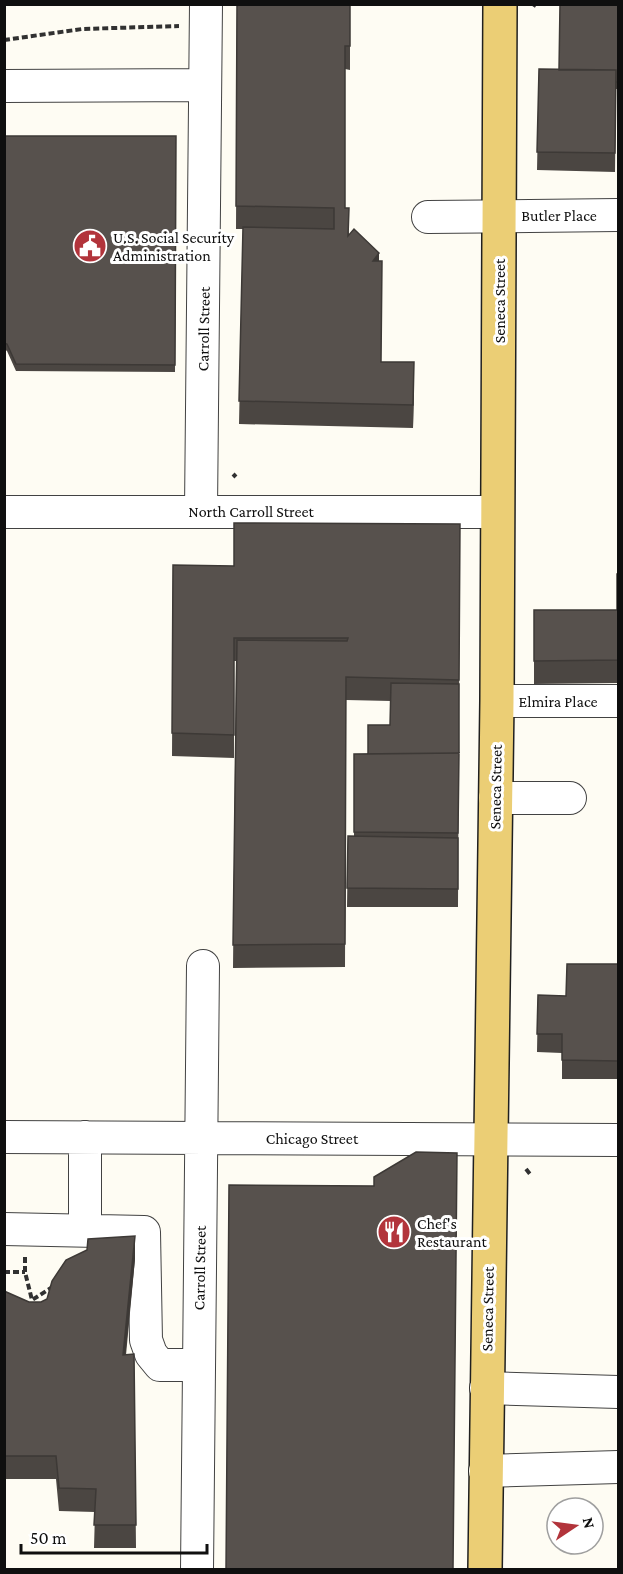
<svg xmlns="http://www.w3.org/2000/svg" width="623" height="1574" viewBox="0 0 623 1574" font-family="'Crimson Pro',serif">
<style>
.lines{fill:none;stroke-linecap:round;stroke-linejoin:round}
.minor-casing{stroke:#424242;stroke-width:34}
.major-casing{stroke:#202020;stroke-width:36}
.path{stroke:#313131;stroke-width:4;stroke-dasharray:6 3;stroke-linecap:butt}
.minor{stroke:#fff;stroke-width:32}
.major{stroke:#ebce75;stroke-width:33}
.wall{fill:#4b4642}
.shaded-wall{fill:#3d3936}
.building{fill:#57514d;stroke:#3d3936;stroke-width:1.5}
.labels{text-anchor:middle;stroke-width:6;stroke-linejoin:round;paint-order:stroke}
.street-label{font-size:16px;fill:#0f0f0f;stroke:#fff}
.poi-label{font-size:16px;fill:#0f0f0f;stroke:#fff;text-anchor:start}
</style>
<rect width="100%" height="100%" fill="#fefcf3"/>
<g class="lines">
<g class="minor-casing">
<path id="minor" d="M 4,86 L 205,85
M 428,217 L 618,215
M 201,510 L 206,4
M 4,512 L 497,512
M 497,701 L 618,701
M 495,798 L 570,798
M 4,1137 L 618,1140
M 4,1229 L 144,1232 L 146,1340 L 151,1354 L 160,1365 L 198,1365
M 85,1230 L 85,1137
M 486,1388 L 618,1392
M 485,1471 L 618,1467
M 197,1570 L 203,966"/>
</g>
<g class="major-casing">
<path id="major" d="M 485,1570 L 497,701 L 500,4"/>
</g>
<path class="path" d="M 533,4 L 536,6
M 4,40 L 82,29 L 179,26
M 233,477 L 236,474
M 526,1169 L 530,1174
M 25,1257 L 25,1272 L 32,1300 L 51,1288
M 4,1272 L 25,1272"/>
<use href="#minor" class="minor"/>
<use href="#major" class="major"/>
</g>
<path class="wall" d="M 237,4 L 350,4 L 350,70 L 345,69 L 345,208 L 349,235 L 379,261 L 381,362 L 414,385 L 413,428 L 239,424 L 243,229 L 236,229 Z
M 618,4 L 618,89 L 616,89 L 615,172 L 537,170 L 539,69 L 559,70 Z
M 4,136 L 176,136 L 175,372 L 16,371 L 7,351 L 4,349 Z
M 460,524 L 458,907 L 347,907 L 348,836 L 354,836 L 354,754 L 368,754 L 390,725 L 391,701 L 346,700 L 345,967 L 233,968 L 236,661 L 234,661 L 234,758 L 172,756 L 173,565 L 234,566 Z
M 618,574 L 618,683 L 534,684 L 534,610 L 617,610 Z
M 618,964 L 618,1079 L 562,1079 L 562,1053 L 537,1052 L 538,995 L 566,996 Z
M 135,1259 L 126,1355 L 134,1354 L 136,1548 L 94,1548 L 95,1512 L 59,1511 L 56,1479 L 4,1479 L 4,1291 L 29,1302 L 41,1302 Z"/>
<path class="shaded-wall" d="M 379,253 L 379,276 L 373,261 Z
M 414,362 L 414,385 L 413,428 L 413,405 Z
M 135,1236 L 135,1259 L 123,1378 L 123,1355 Z"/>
<path class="building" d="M 237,4 L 350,4 L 350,46 L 345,46 L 345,208 L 349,208 L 348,236 L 354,229 L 379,253 L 373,261 L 382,261 L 381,362 L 414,362 L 413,405 L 239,401 L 243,227 L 334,229 L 334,208 L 236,206 Z
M 560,4 L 618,4 L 618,82 L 616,82 L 616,70 L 559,70 Z
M 539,69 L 616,70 L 615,153 L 537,152 Z
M 4,136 L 176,136 L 175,365 L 16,364 L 7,344 L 4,343 Z
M 234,523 L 460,524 L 459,680 L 346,677 L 345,944 L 233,945 L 237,640 L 347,641 L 348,638 L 234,638 L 234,735 L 172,733 L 173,565 L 234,566 Z
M 617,574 L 618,574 L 618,660 L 534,661 L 534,610 L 617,610 Z
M 391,683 L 459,684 L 459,753 L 368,754 L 368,725 L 390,725 Z
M 459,753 L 458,833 L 354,832 L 354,754 Z
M 348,836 L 458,838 L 458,889 L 347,888 Z
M 567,964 L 618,964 L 618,1061 L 562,1060 L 562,1034 L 537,1034 L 538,995 L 566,996 Z
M 416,1152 L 457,1153 L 453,1569 L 226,1569 L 229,1185 L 374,1186 L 374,1177 Z
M 135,1236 L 123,1355 L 134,1354 L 136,1525 L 94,1525 L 96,1489 L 59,1488 L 56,1456 L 4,1456 L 4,1291 L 29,1302 L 41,1302 L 47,1299 L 52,1281 L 66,1260 L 87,1250 L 88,1239 Z"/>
<defs>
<g id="civic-disc" transform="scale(1.725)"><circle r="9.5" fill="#b2343b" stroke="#fff"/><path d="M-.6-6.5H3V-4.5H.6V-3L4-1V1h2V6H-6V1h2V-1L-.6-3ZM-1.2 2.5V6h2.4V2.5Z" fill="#fff"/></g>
<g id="restaurant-disc" transform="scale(1.725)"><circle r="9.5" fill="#b2343b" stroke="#fff"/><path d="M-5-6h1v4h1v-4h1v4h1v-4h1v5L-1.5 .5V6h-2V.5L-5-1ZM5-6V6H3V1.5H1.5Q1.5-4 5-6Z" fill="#fff"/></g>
</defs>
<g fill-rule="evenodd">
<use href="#civic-disc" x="90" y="246"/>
<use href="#restaurant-disc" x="394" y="1232"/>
</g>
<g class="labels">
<g class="street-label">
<text x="559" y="221">Butler Place</text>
<text transform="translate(499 301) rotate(-90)" y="6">Seneca Street</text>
<text transform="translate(203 329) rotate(-89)" y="6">Carroll Street</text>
<text x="251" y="517">North Carroll Street</text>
<text x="558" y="707">Elmira Place</text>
<text transform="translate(495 787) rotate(-89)" y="6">Seneca Street</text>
<text x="312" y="1144">Chicago Street</text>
<text transform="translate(199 1268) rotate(-89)" y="6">Carroll Street</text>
<text transform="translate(487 1309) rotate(-89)" y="6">Seneca Street</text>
</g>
<g class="poi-label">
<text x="113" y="243">U.S. Social Security<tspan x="113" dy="18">Administration</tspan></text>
<text x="417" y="1229">Chef's<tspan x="417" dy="18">Restaurant</tspan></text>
</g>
</g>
<rect width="623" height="1574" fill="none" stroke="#0f0f0f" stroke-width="12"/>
<g transform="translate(575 1526) rotate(77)"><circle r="28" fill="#ffffff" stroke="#9f9f9f" stroke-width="1.5"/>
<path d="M0-4.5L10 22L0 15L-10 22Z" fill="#b2343b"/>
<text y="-9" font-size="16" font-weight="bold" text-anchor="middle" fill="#0f0f0f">N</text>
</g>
<path d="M21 1544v9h186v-9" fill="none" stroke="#0f0f0f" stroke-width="3"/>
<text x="30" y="1544" font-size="18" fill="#0f0f0f" stroke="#ffffff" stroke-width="4.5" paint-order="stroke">50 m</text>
</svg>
